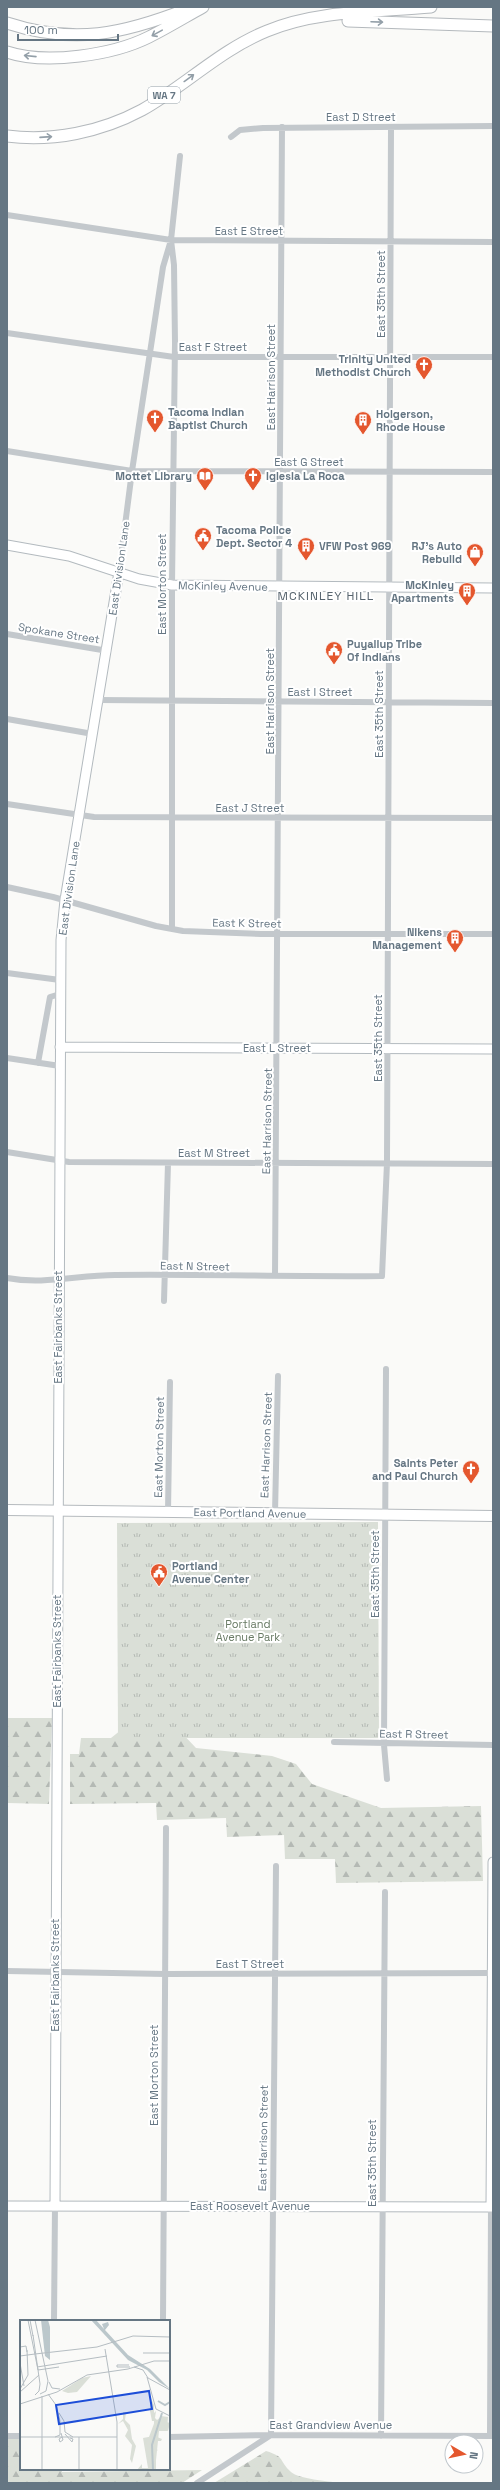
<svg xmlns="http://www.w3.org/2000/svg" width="500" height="2490" viewBox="0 0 500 2490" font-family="'Space Grotesk',sans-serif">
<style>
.forest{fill:url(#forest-firs)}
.park{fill:url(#park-tufts)}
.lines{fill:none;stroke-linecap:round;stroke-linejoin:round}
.secondary-casing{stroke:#b3babf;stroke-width:11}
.primary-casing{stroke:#b5babe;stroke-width:12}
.highway-casing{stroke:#b4b9bd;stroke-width:13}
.street{stroke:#c3c8cc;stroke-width:6}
.secondary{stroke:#fff;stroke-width:9}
.primary{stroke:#fff;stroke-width:10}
.highway{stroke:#fff;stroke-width:11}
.oneway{stroke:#939fa8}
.labels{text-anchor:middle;stroke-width:4;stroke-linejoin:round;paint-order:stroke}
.shield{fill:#fff;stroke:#939fa8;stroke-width:1}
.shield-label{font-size:10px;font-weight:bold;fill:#657683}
.street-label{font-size:11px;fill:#657683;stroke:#fff}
.poi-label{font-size:11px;font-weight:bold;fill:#657683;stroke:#fff;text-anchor:start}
.park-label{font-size:11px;fill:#687a64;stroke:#fff}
.neighbourhood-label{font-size:12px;letter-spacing:1px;fill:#57646e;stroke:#fff}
.inset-river{fill:none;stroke:#bbc7cb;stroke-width:2}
.inset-road{fill:none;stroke:#b5bdc2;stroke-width:1}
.view{fill:#1d4ed8;fill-opacity:0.15;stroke:#1d4ed8;stroke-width:2}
.inset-edge{fill:none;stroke:#657683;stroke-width:2}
</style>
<defs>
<pattern id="forest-firs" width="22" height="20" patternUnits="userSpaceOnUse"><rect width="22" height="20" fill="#dadfd7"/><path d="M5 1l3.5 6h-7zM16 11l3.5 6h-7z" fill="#b4b9b4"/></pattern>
<pattern id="park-tufts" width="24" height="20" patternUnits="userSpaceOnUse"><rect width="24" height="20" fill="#dadfd7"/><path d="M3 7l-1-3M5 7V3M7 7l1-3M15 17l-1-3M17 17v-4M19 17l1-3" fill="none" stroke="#b4b9b4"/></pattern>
</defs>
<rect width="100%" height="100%" fill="#fafaf8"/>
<path class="forest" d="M 7,1718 L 52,1718 L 49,1804 L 7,1803 Z
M 121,1730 L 179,1730 L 196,1748 L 272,1756 L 296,1764 L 312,1784 L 381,1808 L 481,1806 L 483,1881 L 336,1883 L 335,1859 L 285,1859 L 284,1835 L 227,1837 L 226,1818 L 157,1820 L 156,1803 L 70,1804 L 70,1754 L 79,1754 L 81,1738 L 111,1738 Z
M 7,2439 L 21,2439 L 21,2469 L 62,2469 L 62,2472 L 202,2470 L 182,2483 L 7,2483 Z
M 266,2451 C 286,2457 278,2460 291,2472 C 299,2479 328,2481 339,2483 L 214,2483 Z"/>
<path class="park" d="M 378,1522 L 379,1738 L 118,1738 L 117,1523 Z"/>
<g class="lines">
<g class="secondary-casing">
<path id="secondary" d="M 7,545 L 69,556 L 139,579 L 172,585 L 493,588
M 60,1047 L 493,1049
M 7,2206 L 493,2207
M 55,2206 L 61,940 L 65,900 L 119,572
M 491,2207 L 493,1862"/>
</g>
<g class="primary-casing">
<path id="primary" d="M 7,1510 L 493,1516"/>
</g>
<g class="highway-casing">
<path id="highway" d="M 348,21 L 493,26
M 7,23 C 74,45 123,34 187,9
M 7,52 C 46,65 113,55 149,37 C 167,28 185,17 203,7
M 7,136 C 52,142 101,132 142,110 C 185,86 220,50 267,31 C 317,10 377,12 431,7"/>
</g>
<path class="street" d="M 231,137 L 240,130 L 263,128 L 493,126
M 7,215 L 171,240 L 493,242
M 171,240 L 174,265 L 175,343 L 172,585 L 172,929
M 7,333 L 174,357 L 493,357
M 7,451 L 132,471 L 493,472
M 119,572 L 132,471 L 163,267 L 171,240 L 180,156
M 7,634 L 108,651
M 99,700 L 493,703
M 7,719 L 93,734
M 7,804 L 94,817 L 493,818
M 7,887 L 53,897 L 156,926 L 183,931 L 261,934 L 493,934
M 7,973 L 60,980
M 7,1058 L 60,1066
M 38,1063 L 50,997 L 60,994
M 7,1152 L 69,1162 L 493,1164
M 275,1276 L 282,127
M 7,1278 C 44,1285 78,1275 115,1275 C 204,1274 293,1277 382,1276 L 387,1163 L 391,127
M 164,1301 L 168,1163
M 386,1369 L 384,1745 L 387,1779
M 168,1512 L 170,1382
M 275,1513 L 278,1376
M 334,1742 L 493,1745
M 7,1971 L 165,1974 L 493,1973
M 54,2321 L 55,2206
M 163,2321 L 166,1828
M 7,2436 L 21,2436
M 381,2436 L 385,1892
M 490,2436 L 491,2207
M 169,2437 L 271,2435 L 493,2436
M 197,2483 L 271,2435 L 276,1866"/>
<use href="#secondary" class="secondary"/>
<use href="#primary" class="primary"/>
<use href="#highway" class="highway"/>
</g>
<defs><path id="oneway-shaft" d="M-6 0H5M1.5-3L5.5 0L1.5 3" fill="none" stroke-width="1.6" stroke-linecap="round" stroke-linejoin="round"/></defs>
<g class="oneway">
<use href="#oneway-shaft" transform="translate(377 22) rotate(2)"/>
<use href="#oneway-shaft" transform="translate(157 33) rotate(151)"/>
<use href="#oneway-shaft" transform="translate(30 56) rotate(-174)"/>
<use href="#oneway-shaft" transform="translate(189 78) rotate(-36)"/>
<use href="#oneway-shaft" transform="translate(46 137) rotate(-4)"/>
</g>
<defs>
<g id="church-pin" transform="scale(0.9)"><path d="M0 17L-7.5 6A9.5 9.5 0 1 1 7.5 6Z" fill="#e4572e" stroke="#fff"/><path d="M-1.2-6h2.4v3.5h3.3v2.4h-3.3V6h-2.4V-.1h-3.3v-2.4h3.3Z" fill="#fff"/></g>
<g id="building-pin" transform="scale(0.9)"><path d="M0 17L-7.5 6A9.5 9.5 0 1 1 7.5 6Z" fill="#e4572e" stroke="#fff"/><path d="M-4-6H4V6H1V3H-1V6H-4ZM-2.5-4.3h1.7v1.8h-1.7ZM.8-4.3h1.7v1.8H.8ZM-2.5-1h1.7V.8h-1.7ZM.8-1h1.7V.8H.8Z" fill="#fff"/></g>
<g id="library-pin" transform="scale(0.9)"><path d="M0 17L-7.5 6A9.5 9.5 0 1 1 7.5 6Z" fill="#e4572e" stroke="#fff"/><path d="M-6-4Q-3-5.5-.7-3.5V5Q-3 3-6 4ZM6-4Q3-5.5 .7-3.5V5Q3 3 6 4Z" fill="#fff"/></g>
<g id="civic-pin" transform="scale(0.9)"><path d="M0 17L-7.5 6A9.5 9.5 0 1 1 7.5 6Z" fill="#e4572e" stroke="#fff"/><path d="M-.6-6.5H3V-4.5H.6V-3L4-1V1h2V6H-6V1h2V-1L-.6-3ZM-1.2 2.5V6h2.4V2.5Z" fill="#fff"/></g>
<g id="shop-pin" transform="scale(0.9)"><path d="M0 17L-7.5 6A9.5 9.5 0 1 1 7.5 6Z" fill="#e4572e" stroke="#fff"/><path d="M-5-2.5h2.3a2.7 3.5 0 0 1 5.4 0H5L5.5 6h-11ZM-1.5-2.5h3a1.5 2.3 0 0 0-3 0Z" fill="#fff"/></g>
</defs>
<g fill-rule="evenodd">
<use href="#church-pin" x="424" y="365"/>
<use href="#church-pin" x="155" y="418"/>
<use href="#building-pin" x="363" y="420"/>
<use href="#library-pin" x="205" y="476"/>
<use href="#church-pin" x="253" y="476"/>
<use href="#civic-pin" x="203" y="536"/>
<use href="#building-pin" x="306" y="546"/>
<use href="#shop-pin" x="475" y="552"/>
<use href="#building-pin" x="467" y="591"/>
<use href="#civic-pin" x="334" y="650"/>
<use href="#building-pin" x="455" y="938"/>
<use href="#church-pin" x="471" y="1469"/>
<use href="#civic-pin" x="159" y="1572"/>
</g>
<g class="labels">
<rect class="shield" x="148" y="87" width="32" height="16" rx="3"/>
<g class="shield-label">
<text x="164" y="99">WA 7</text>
</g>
<g class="street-label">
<text x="361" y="121">East D Street</text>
<text x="249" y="235">East E Street</text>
<text transform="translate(381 294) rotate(-90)" y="4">East 35th Street</text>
<text x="213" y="351">East F Street</text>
<text transform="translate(271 377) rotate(-90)" y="4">East Harrison Street</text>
<text x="309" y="466">East G Street</text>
<text transform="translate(119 568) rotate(-82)" y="4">East Division Lane</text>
<text transform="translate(162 584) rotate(-90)" y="4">East Morton Street</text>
<text transform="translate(223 586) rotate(1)" y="4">McKinley Avenue</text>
<text transform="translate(59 633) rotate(9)" y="4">Spokane Street</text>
<text x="320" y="696">East I Street</text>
<text transform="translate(270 701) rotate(-90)" y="4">East Harrison Street</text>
<text transform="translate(379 714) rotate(-90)" y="4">East 35th Street</text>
<text x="250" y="812">East J Street</text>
<text transform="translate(69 888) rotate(-82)" y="4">East Division Lane</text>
<text transform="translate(247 923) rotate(1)" y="4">East K Street</text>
<text transform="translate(378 1038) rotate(-90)" y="4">East 35th Street</text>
<text x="277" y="1052">East L Street</text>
<text transform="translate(267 1121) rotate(-89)" y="4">East Harrison Street</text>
<text x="214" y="1157">East M Street</text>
<text transform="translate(195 1266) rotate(1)" y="4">East N Street</text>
<text transform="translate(58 1327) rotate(-90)" y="4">East Fairbanks Street</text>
<text transform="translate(266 1445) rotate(-88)" y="4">East Harrison Street</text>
<text transform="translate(159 1447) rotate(-89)" y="4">East Morton Street</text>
<text transform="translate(250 1513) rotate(1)" y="4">East Portland Avenue</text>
<text transform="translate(375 1574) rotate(-90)" y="4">East 35th Street</text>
<text transform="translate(57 1651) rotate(-90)" y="4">East Fairbanks Street</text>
<text transform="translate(414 1734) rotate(1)" y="4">East R Street</text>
<text x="250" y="1968">East T Street</text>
<text transform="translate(55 1975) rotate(-90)" y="4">East Fairbanks Street</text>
<text transform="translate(154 2075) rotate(-90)" y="4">East Morton Street</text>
<text transform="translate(263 2138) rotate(-89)" y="4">East Harrison Street</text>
<text transform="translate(372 2163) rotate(-90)" y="4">East 35th Street</text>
<text x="250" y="2210">East Roosevelt Avenue</text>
<text x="331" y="2429">East Grandview Avenue</text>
</g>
<g class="poi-label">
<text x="411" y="363" text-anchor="end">Trinity United<tspan x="411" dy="13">Methodist Church</tspan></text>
<text x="168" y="416">Tacoma Indian<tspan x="168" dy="13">Baptist Church</tspan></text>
<text x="376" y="418">Holgerson,<tspan x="376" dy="13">Rhode House</tspan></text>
<text x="192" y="480" text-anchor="end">Mottet Library</text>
<text x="266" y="480">Iglesia La Roca</text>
<text x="216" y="534">Tacoma Police<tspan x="216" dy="13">Dept. Sector 4</tspan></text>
<text x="319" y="550">VFW Post 969</text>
<text x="462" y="550" text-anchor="end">RJ's Auto<tspan x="462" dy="13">Rebuild</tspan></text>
<text x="454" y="589" text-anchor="end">McKinley<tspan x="454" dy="13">Apartments</tspan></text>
<text x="347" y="648">Puyallup Tribe<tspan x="347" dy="13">Of Indians</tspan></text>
<text x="442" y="936" text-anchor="end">Nikens<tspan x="442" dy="13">Management</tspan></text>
<text x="458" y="1467" text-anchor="end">Saints Peter<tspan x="458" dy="13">and Paul Church</tspan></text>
<text x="172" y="1570">Portland<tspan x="172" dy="13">Avenue Center</tspan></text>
</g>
<g class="park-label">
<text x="248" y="1628">Portland<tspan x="248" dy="13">Avenue Park</tspan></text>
</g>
<g class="neighbourhood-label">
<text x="326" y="600">MCKINLEY HILL</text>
</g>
</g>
<g transform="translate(20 2320)">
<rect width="150" height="150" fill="#fafaf8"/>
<path d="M 130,76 L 134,85 L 134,93 L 136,91 L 135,98 L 137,100 L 142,96 L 143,101 L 150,103 L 148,111 L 141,109 L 138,112 L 137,117 L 142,119 L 141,121 L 137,121 L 135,129 L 138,130 L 136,131 L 136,150 L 129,150 L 129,117 L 135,101 L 132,101 L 130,91 ZM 103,92 L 106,92 L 105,100 L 110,105 L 112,119 L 116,126 L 112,143 L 110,139 L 112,125 L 105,116 L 108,110 L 103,101 L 98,104 L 103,99 Z" fill="#dadfd7"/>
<path d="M 71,56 L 57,72 L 48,73 L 42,71 L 62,58 ZM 141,96 L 148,97 L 147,111 L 139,111 L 135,150 L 117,150 L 122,144 L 122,148 L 128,148 L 123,118 L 134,116 L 134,101 L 138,101 Z" fill="#dadfd7"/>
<path d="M 21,0 L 28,0 L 30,7 L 30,40 L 25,36 ZM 71,0 L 76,0 L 84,9 L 82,4 L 88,2 L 89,5 L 85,10 L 108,35 L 130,49 L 150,69 L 139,62 L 127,50 L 108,40 Z" fill="#bbc7cb"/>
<path class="inset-river" d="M 138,81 L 145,85 L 150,82M 133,150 L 132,125 L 142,93"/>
<path class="inset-road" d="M 8,0 L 18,50 L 39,47M 10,0 L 13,16M 15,0 L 28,61 L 26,71 L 20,74M 13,15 L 20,64M 0,27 L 6,26 L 7,32M 85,29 L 97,102 L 97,150M 123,33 L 150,33M 15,34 L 77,27 L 113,16 L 150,17M 0,36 L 15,34M 0,43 L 4,66M 17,47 L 87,36M 97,47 L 97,45 L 109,45M 97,47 L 110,47M 114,47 L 123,50 L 128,58 L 150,70M 127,57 L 136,89 L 150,96M 29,62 L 32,68 L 40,69M 0,69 L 8,55 L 7,30M 0,72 L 19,55M 28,74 L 36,85 L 40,101 L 40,115 L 35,117M 15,75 L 19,71 L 20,64M 22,76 L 22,150M 0,84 L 37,72 L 67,55 L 108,49 L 134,41 L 150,41M 39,93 L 44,101 L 45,112 L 53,117M 41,113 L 43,120 L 40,122 L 39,119 L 42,117M 45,114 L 52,122 L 53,119 L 50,118M 0,117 L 97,117M 59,150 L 59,117"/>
<path class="view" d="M 129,71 L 132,89 L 39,104 L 36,85 Z"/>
<rect width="150" height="150" class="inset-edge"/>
</g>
<rect width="500" height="2490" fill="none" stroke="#657683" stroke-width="16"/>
<g transform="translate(464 2454) rotate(99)"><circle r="19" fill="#ffffff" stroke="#c1c8cd"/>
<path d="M0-3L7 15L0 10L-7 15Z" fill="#e4572e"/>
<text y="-6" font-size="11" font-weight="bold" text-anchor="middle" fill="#657683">N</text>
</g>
<path d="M18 34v6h100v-6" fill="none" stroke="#657683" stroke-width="2"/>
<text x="24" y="34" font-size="12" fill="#657683" stroke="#ffffff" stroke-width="3" paint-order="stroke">100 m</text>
</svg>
